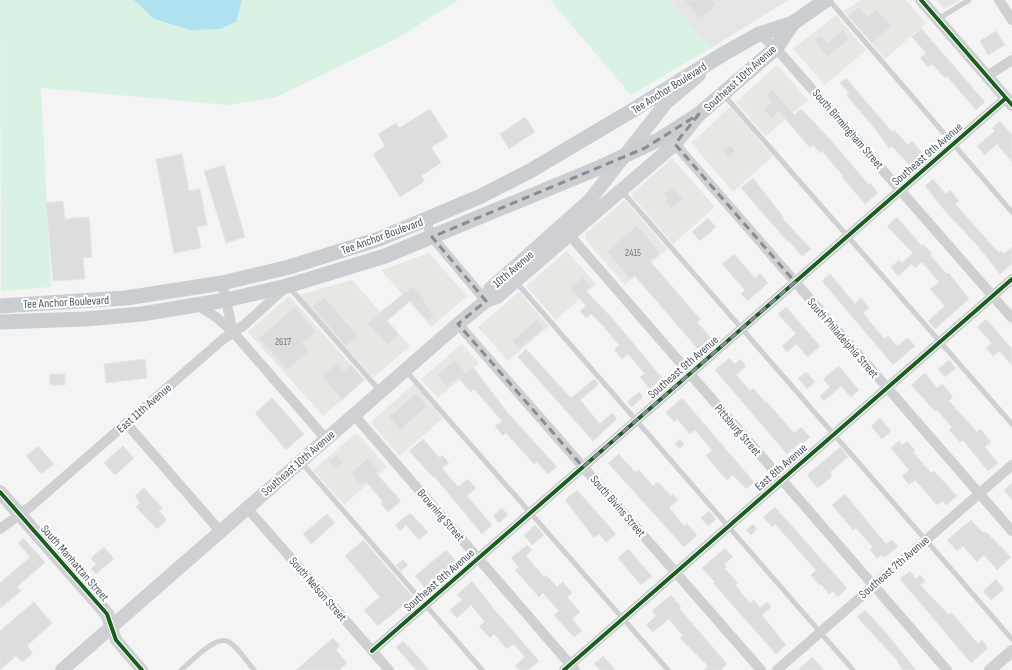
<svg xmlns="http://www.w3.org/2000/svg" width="1012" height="670" viewBox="0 0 1012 670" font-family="'Sofia Sans Condensed',sans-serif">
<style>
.commercial{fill:#e8e7e3}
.education{fill:#e6e5e6}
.green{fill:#d9f2e3}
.water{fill:#aee2f0}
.building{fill:#ddddde;stroke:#e5e6e7}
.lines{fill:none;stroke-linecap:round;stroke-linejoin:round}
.service{stroke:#ced0d2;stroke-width:5}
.minor{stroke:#ced0d2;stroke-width:10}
.tertiary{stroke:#ced0d2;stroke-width:12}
.secondary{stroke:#ced0d4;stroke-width:14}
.primary{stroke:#caced1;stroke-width:15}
.cycleway-casing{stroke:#fff;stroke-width:6}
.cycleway{stroke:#1b5e20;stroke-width:4}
.marked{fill:none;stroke:#868d94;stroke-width:3;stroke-dasharray:8 5;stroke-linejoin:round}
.labels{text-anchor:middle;stroke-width:4;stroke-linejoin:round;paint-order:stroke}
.number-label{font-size:10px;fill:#707881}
.street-label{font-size:12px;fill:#4a5661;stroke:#fff}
</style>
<rect width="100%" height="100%" fill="#f4f4f4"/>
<path class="commercial" d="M 861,0 L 906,0 L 926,23 L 885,59 L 844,11 Z
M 936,0 L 960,0 L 944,9 Z
M 836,15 L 866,50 L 825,85 L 793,49 Z
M 777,65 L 808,100 L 766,136 L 736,102 Z
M 730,107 L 773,156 L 733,192 L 691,143 Z
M 672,158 L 715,207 L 673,244 L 631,195 Z
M 625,200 L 667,249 L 625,285 L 585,239 L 585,234 Z
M 567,251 L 596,284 L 556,320 L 526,286 Z
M 429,253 L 467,296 L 431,327 L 381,270 Z
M 352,280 L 410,346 L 373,378 L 299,295 Z
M 519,292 L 549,326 L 508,361 L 478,327 Z
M 289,296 L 365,380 L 323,416 L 248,332 Z
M 462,344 L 479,363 L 438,398 L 421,379 Z
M 414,384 L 443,418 L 400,456 L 372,424 L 372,421 Z
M 355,434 L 358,434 L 387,467 L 344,505 L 313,470 Z"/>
<path class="education" d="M 669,0 L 788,0 L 711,48 Z"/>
<path class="green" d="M 0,0 L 458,0 L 396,39 L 276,97 L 228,105 L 41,88 L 51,287 L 1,291 Z
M 550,0 L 669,0 L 711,48 L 631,95 Z"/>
<path class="water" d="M 134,0 L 242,0 L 236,22 L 220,29 L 191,30 L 154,19 Z"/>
<path class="building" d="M 684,0 L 712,0 L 716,5 L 700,19 Z
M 859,7 L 867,16 L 876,9 L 891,26 L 872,43 L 848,16 Z
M 921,28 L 985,102 L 976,110 L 947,76 L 945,78 L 932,64 L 928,67 L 920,58 L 926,53 L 912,37 Z
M 843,30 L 849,39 L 827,57 L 814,40 L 821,35 L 827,43 Z
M 996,31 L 1005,45 L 988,55 L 980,41 Z
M 846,78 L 892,132 L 894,130 L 908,145 L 912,141 L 924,155 L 911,167 L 892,146 L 889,148 L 872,125 L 846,95 L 849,93 L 840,83 Z
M 773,90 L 794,115 L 801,109 L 828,137 L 869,185 L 870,183 L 878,193 L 865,204 L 842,177 L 843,176 L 822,151 L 820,153 L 813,145 L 810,148 L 779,111 L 771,118 L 764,109 L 772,102 L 767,95 Z
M 430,109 L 448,137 L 431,147 L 441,163 L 421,176 L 425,181 L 400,197 L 373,154 L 385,146 L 378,134 L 396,123 L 399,128 Z
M 525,117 L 535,132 L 509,149 L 500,134 Z
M 1000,121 L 1012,135 L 1012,162 L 997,144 L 985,155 L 977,146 L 995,131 L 992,128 Z
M 730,145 L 735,151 L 729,157 L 723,151 Z
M 182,154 L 189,191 L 200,189 L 207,225 L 197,227 L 201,248 L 174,253 L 156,159 Z
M 224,165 L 245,237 L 226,243 L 204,171 Z
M 753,178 L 784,218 L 783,219 L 811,249 L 802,256 L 788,240 L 787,241 L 741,188 Z
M 933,179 L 946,194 L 950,190 L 959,201 L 955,204 L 999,253 L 1001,251 L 1004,254 L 1012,247 L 1012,264 L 1000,274 L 977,245 L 946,212 L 925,186 Z
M 673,187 L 683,199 L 671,209 L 665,202 L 668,199 L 664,194 Z
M 63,201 L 65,219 L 89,217 L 92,257 L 83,258 L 85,279 L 53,281 L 46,203 Z
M 897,217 L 922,246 L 923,244 L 932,254 L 930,255 L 947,274 L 949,273 L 969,299 L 935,329 L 928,321 L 945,306 L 930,289 L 939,282 L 922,262 L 915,268 L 911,264 L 898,276 L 891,267 L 899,260 L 902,263 L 913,253 L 887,226 Z
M 708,218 L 716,227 L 700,241 L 692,232 Z
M 637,225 L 660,253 L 650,261 L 700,319 L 697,322 L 711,338 L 698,349 L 634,275 L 630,279 L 607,252 Z
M 734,254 L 755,278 L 760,273 L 768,283 L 748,301 L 741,294 L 745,290 L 722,264 Z
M 830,274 L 855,304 L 861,298 L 869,308 L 863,313 L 884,339 L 888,336 L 897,346 L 908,338 L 915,346 L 893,365 L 822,281 Z
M 583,277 L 591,286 L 586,291 L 612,318 L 662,378 L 650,389 L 640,377 L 645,374 L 628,354 L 622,359 L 614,350 L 619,345 L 603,326 L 591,314 L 586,318 L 580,311 L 586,306 L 570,288 Z
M 413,286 L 426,301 L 424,303 L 434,316 L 428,321 L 410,301 L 387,321 L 399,335 L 387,345 L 367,323 Z
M 324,297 L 358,336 L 346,346 L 312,307 Z
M 295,307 L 316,332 L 302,343 L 309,351 L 287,370 L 259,338 Z
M 786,307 L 820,346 L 808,357 L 796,344 L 787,352 L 782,346 L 796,334 L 778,314 Z
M 537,319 L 544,328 L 519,349 L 512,341 Z
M 986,319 L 1012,349 L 1012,365 L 999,351 L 993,356 L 986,348 L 992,343 L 977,327 Z
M 526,349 L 571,398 L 594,379 L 599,384 L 580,400 L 600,424 L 612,413 L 617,419 L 593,441 L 518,357 Z
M 729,358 L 735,364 L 740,359 L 746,366 L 736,375 L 750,391 L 753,388 L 766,403 L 767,402 L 794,433 L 801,427 L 810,437 L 803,444 L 801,442 L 787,454 L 715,370 Z
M 145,359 L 147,378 L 106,383 L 104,364 Z
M 455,360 L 466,373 L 473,367 L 507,412 L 557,467 L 548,474 L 537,462 L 534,464 L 506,433 L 503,436 L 495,426 L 502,421 L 474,389 L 471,392 L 458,378 L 447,387 L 437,375 Z
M 949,360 L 956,368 L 945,377 L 938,369 Z
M 337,363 L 344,371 L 351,365 L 364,380 L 342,400 L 322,376 Z
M 839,366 L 859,390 L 851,397 L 841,386 L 824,401 L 820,396 L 830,387 L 823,379 Z
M 806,372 L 815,382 L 807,389 L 798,378 Z
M 925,373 L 937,388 L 942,384 L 953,397 L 949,401 L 977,432 L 980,429 L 991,442 L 985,447 L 998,463 L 988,471 L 963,440 L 960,442 L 949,430 L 952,427 L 937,410 L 936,412 L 911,385 Z
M 50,374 L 65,374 L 65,385 L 50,385 Z
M 639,392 L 643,397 L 632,407 L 627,402 Z
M 416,393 L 427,406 L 400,430 L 389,417 Z
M 272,398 L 304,434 L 286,450 L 255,413 Z
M 682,398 L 754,482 L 746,489 L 733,475 L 727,480 L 712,463 L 706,455 L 712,450 L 695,430 L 690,434 L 677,419 L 674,422 L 666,412 Z
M 880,418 L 891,431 L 882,439 L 871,426 Z
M 423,439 L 440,458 L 442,455 L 449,463 L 442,468 L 458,487 L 468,479 L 476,488 L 467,496 L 492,525 L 482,534 L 434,476 L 433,477 L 409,451 Z
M 680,439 L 684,444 L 679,449 L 675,444 Z
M 899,441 L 902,445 L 907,441 L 915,450 L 913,452 L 931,473 L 934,471 L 957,496 L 946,505 L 942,501 L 937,505 L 915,480 L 909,485 L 902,476 L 909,470 L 891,448 Z
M 38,446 L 54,464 L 41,474 L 26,456 Z
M 123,446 L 134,458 L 115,475 L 104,463 Z
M 840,447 L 848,457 L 830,472 L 832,476 L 818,488 L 807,475 Z
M 619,454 L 635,472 L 639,470 L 653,486 L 658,482 L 671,496 L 673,494 L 678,500 L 669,508 L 684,526 L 687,524 L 697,535 L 684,547 L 608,463 Z
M 336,455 L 342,462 L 335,468 L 329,461 Z
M 368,458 L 379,470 L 376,473 L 401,501 L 388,512 L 381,504 L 383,502 L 366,481 L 361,485 L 351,473 Z
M 1012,483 L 1012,500 L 1004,490 Z
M 144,488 L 163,509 L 159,511 L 167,520 L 157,529 L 136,507 L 140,503 L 135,496 Z
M 577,490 L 616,534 L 606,542 L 599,534 L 594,538 L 565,500 Z
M 845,494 L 886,544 L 892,540 L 898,546 L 884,558 L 882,555 L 877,558 L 870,550 L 873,547 L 856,528 L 853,530 L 832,505 Z
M 775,507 L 847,588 L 838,597 L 833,591 L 829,594 L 821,584 L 819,585 L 811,575 L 816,570 L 775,524 L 772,527 L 763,517 Z
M 502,508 L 508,515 L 499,523 L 493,516 Z
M 709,511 L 716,519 L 708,526 L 701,518 Z
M 410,513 L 428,532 L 419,540 L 406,525 L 400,531 L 395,525 Z
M 327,514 L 335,523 L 311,544 L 303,534 Z
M 971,520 L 983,533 L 985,531 L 1011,557 L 997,570 L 984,555 L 977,562 L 963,546 L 957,551 L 947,540 Z
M 753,524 L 757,529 L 751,535 L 746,530 Z
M 535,525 L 544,535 L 532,545 L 524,535 Z
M 23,538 L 45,562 L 17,587 L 21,591 L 0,608 L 0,583 L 30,557 L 18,543 Z
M 363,540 L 413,597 L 378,626 L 364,610 L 380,597 L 345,556 Z
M 527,545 L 532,550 L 526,556 L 544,577 L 546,575 L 557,587 L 563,582 L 572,593 L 567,597 L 580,612 L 572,619 L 582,631 L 574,637 L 554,615 L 559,611 L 543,593 L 539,597 L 515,570 L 519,567 L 511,558 Z
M 104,547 L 114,559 L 96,574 L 91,569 L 96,564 L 91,558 Z
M 725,548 L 733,557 L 724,564 L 727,567 L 725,569 L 738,583 L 735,585 L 750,603 L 754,600 L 760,608 L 767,602 L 771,607 L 762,615 L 786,645 L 776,654 L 713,583 L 715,582 L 702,568 Z
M 628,549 L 652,576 L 641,585 L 618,558 Z
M 446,550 L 456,561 L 425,588 L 415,576 Z
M 403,560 L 408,565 L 401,571 L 396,565 Z
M 910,571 L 916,579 L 920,575 L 925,581 L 920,585 L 949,615 L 952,613 L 978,644 L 982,640 L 988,648 L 971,663 L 900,579 Z
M 996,579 L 1004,589 L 991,600 L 983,591 Z
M 472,581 L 493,608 L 539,661 L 528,670 L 519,670 L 515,666 L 525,657 L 514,644 L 507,649 L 494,634 L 490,638 L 479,626 L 485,622 L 471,605 L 457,618 L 450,610 L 462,600 L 457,595 Z
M 671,595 L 681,607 L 679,608 L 727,664 L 721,670 L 704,670 L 708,666 L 680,638 L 683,636 L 669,619 L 653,632 L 646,625 L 656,616 L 652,611 Z
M 34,602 L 52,623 L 27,646 L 33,653 L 22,662 L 16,656 L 0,670 L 0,631 Z
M 865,610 L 887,634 L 916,670 L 903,670 L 897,662 L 898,661 L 857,617 Z
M 333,638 L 340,646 L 336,650 L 347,663 L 339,670 L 296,670 Z
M 403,641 L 419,658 L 429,670 L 416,670 L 396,647 Z
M 603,656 L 615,670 L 600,670 L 594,664 Z
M 812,657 L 824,670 L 798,670 L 805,664 Z"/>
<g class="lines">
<path class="service" d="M 829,0 L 1012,212
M 938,19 L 969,0
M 724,95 L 1012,424
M 622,191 L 1012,639
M 516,282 L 853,670
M 289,287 L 380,391
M 406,371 L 668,670
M 301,462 L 482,670
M 181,670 C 191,662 216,634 229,642 C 239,648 247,662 254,670"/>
<path class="minor" d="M 999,0 L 1012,20
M 759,34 L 776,48 L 1012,318
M 987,76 L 1012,60
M 675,144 L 1012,531
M 426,221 L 432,237 L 486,301
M 566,231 L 947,670
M 222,283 L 233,332
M 197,305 L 216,317 L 233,332 L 326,439
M 458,324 L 761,670
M 354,415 L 575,670
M 126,423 L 220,531
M 247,508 L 389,670
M 0,529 L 30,507 L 222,340 L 244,325 L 286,287
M 372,651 L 1006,98
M 564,670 L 1012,279
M 777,670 L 1012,465"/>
<path class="tertiary" d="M 921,0 L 1012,105
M 112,627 L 116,640 L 142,670
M 990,670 L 1012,651"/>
<path class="secondary" d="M 486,301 L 490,289 L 589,201 L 666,103 L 699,75
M 0,492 L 107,614 L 112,627
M 62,670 L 458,324 L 486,301 L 497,297 L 675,144 L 698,116"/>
<path class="primary" d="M 0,306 L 126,298 L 222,283 L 289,267 L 379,239 L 479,197 L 530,171 L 633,110 L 725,53 L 759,34 L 793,23 L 826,0
M 0,322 L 85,319 L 142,314 L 226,300 L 287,286 L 385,256 L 596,169 L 660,139 L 699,114 L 776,48 L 793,23"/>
<g class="cycleway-casing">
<path id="cycleway" d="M 921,0 L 1012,105
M 0,492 L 107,614 L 116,640 L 142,670
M 372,651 L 1006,98
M 564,670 L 1012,279"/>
</g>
<use href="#cycleway" class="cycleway"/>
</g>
<path class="marked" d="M 699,114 L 675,144 L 795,282 L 583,467 L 458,324 L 486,301 L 432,237 L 645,148 Z"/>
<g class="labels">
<g class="number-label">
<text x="633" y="256">2415</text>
<text x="283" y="345">2617</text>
</g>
<g class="street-label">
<text transform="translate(740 78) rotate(-42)" y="4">Southeast 10th Avenue</text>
<text transform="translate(669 88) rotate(-32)" y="4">Tee Anchor Boulevard</text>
<text transform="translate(848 129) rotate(49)" y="4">South Birmingham Street</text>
<text transform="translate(927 154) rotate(-41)" y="4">Southeast 9th Avenue</text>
<text transform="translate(382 236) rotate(-20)" y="4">Tee Anchor Boulevard</text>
<text transform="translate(513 269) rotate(-41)" y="4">10th Avenue</text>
<text transform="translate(66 302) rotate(-3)" y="4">Tee Anchor Boulevard</text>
<text transform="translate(843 338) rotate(49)" y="4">South Philadelphia Street</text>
<text transform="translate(683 367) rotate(-41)" y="4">Southeast 9th Avenue</text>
<text transform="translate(144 408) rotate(-41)" y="4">East 11th Avenue</text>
<text transform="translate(738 430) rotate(49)" y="4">Pittsburg Street</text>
<text transform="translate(298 463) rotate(-41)" y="4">Southeast 10th Avenue</text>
<text transform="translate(781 467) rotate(-41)" y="4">East 8th Avenue</text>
<text transform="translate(618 506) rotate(49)" y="4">South Bivins Street</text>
<text transform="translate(441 515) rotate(49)" y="4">Browning Street</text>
<text transform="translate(75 563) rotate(49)" y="4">South Manhattan Street</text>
<text transform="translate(894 567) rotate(-41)" y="4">Southeast 7th Avenue</text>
<text transform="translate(439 580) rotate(-41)" y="4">Southeast 9th Avenue</text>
<text transform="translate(318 589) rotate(49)" y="4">South Nelson Street</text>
</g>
</g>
</svg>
